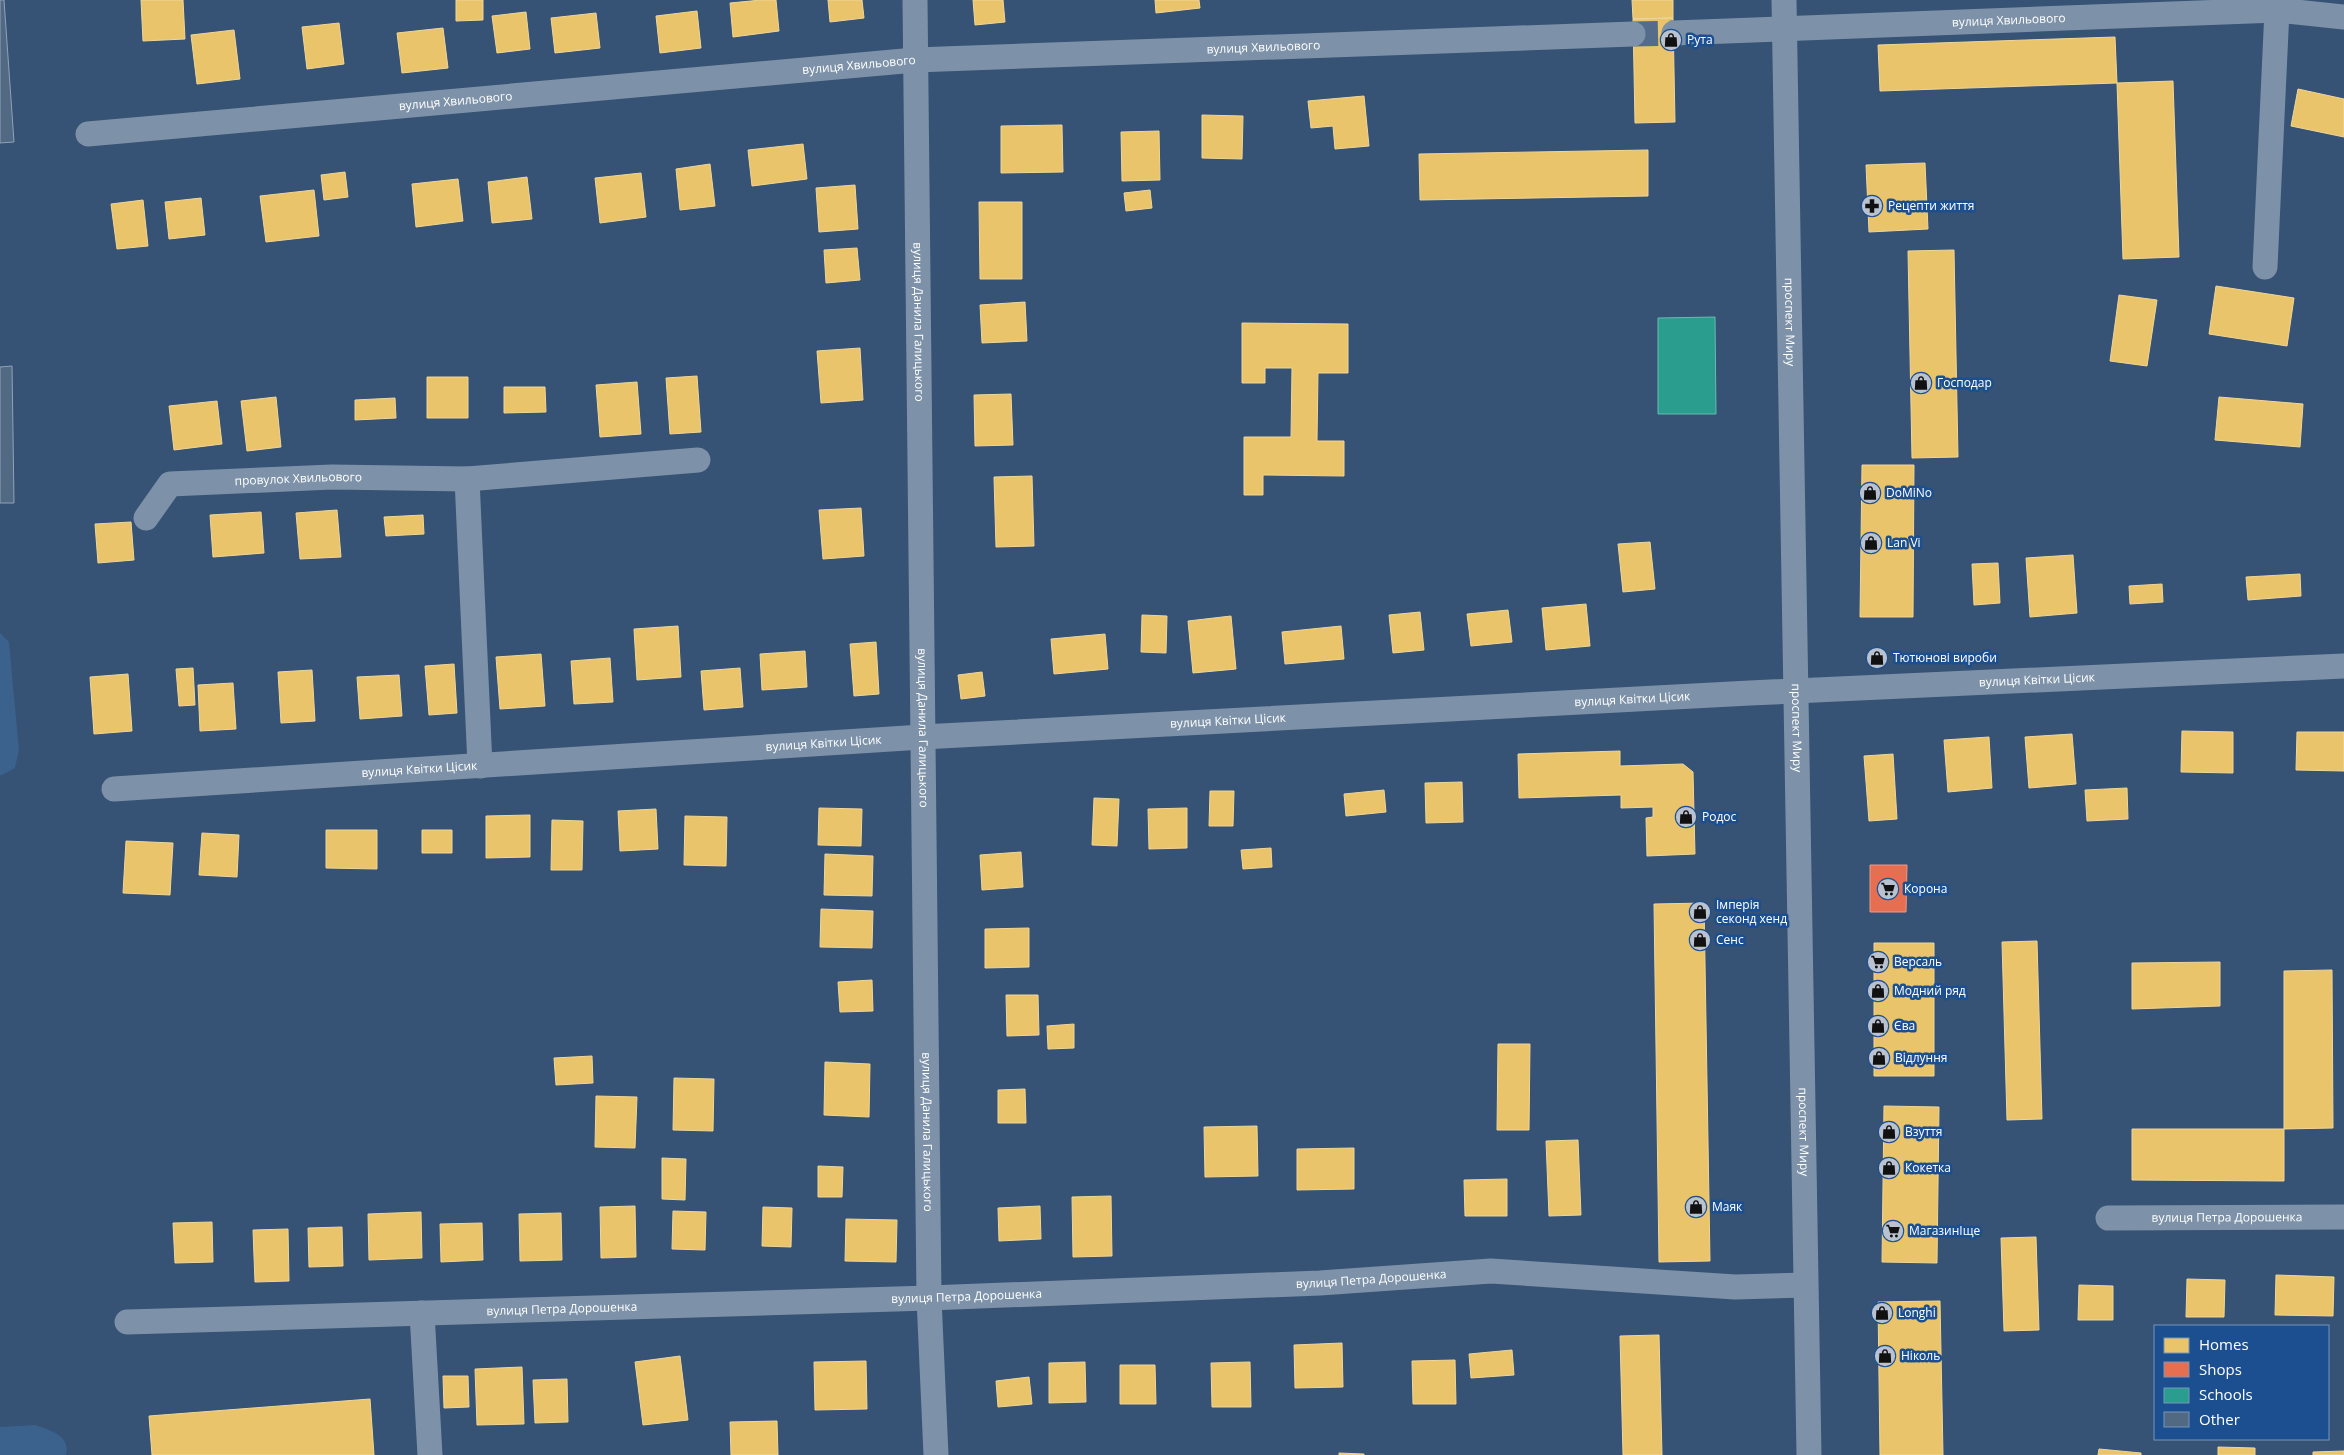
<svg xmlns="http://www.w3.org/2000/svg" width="2344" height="1455" viewBox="0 0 2344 1455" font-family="'Open Sans',sans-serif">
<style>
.water{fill:#3b618d}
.homes{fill:#e9c46a;stroke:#f0d697}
.shops{fill:#e76f51;stroke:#ee9a85}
.schools{fill:#2a9d8f;stroke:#6abab1}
.building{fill:#526984;stroke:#92a2b6}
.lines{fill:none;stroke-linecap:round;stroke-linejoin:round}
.minor-tunnel{stroke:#546c89;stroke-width:25;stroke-dasharray:25 12;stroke-linecap:butt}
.minor{stroke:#7d92a8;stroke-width:25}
.labels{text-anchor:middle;stroke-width:5;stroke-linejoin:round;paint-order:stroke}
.street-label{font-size:12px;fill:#fff;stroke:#1b4f8f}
.poi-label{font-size:12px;fill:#fff;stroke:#1b4f8f;text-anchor:start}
</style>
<rect width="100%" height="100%" fill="#365274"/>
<path class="water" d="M 0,633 L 9,642 L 19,750 L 15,768 L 2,775 L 0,775 Z
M 35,1425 C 49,1430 71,1435 66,1455 L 0,1455 L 0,1427 Z"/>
<path class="homes" d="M 141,0 L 183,0 L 185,39 L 143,41 Z
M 456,0 L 483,0 L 483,20 L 456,21 Z
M 761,0 L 776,0 L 779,31 L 733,37 L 730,3 Z
M 828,0 L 862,0 L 864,18 L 830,22 Z
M 973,0 L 1003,0 L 1005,22 L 975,25 Z
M 1155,0 L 1199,0 L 1200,8 L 1156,13 Z
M 1632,0 L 1673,0 L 1673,18 L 1633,19 Z
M 697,11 L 701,48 L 660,53 L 656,16 Z
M 526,12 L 530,49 L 497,53 L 492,16 Z
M 596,13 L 600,48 L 555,53 L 551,18 Z
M 1673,18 L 1675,122 L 1635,123 L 1633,19 Z
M 339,23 L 344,64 L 307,69 L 302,27 Z
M 443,28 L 448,68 L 402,73 L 397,33 Z
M 234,30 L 240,79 L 197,84 L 191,35 Z
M 2115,37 L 2117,83 L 1880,91 L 1878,45 Z
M 2173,81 L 2179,257 L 2123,259 L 2117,83 Z
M 2298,89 L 2344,99 L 2344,137 L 2291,126 Z
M 1364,96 L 1369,146 L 1335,149 L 1333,126 L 1311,128 L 1308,101 Z
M 1202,115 L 1243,116 L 1242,159 L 1202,158 Z
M 1062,125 L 1063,172 L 1001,173 L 1001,126 Z
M 1159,131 L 1160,180 L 1122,181 L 1121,132 Z
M 803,144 L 807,179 L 752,186 L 748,150 Z
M 1648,150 L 1648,196 L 1420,200 L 1419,154 Z
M 1925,163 L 1928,229 L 1869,232 L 1866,165 Z
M 710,164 L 715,206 L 680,210 L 676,169 Z
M 345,172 L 348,197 L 324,200 L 321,175 Z
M 641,173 L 646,217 L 600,223 L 595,178 Z
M 527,177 L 532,219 L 492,223 L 488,182 Z
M 458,179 L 463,221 L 416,227 L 412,184 Z
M 855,185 L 858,229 L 819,232 L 816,188 Z
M 314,190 L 319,236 L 266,242 L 260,196 Z
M 1150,190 L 1152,208 L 1126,211 L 1124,193 Z
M 201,198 L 205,235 L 169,239 L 165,202 Z
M 143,200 L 148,246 L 117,249 L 111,204 Z
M 979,202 L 1022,202 L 1022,279 L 980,279 Z
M 857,248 L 860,280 L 826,283 L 824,250 Z
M 1954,250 L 1958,457 L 1912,458 L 1908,251 Z
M 2216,286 L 2294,298 L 2287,346 L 2209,334 Z
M 2119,295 L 2157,300 L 2147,366 L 2110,361 Z
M 1025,302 L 1027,341 L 982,343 L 980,305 Z
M 1242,323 L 1348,324 L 1348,373 L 1318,373 L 1317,441 L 1344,441 L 1344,476 L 1263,475 L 1263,495 L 1244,495 L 1244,437 L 1291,437 L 1292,368 L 1265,368 L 1265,383 L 1242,383 Z
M 860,348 L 863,400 L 821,403 L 817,351 Z
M 697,376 L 701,432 L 670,434 L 666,378 Z
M 427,377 L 468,377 L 468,418 L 427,418 Z
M 637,382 L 641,434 L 600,437 L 596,385 Z
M 504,387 L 545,387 L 546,412 L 504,413 Z
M 1011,394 L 1013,445 L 975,446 L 974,395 Z
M 276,397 L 281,447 L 247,451 L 241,401 Z
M 2219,397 L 2303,404 L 2300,447 L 2215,440 Z
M 395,398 L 396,418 L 355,420 L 355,400 Z
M 217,401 L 222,444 L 174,450 L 169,406 Z
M 1862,465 L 1914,465 L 1913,617 L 1860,617 Z
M 1032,476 L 1034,546 L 996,547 L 994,477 Z
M 861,508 L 864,556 L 823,559 L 819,510 Z
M 337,510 L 341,557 L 300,559 L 296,513 Z
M 261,512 L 264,553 L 213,557 L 210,515 Z
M 423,515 L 424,534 L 386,536 L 384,517 Z
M 131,522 L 134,560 L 98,563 L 95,524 Z
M 1650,542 L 1655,589 L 1623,592 L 1618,544 Z
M 2073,555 L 2077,613 L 2030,617 L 2026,558 Z
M 1998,563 L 2000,603 L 1974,605 L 1972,564 Z
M 2300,574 L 2301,596 L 2248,600 L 2246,577 Z
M 2162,584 L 2163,602 L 2130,604 L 2129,586 Z
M 1586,604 L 1590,646 L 1546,650 L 1542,608 Z
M 1508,610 L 1512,642 L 1471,646 L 1467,614 Z
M 1420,612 L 1424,650 L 1393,653 L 1389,615 Z
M 1142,615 L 1167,616 L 1166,653 L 1141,652 Z
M 1231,616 L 1236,669 L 1193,673 L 1188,621 Z
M 678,626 L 681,677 L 637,680 L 634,629 Z
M 1341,626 L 1344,659 L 1285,664 L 1282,632 Z
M 1105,634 L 1108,669 L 1054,674 L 1051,639 Z
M 876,642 L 879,694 L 854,696 L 850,644 Z
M 805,651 L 807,687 L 762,690 L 760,654 Z
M 541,654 L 545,706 L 500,709 L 496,657 Z
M 610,658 L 613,702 L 574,704 L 571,661 Z
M 454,664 L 457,713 L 429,715 L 425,666 Z
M 193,668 L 195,705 L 179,706 L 176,669 Z
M 740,668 L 743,707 L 704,710 L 701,671 Z
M 312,670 L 315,721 L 281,723 L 278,672 Z
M 982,672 L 985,696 L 961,699 L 958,675 Z
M 128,674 L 132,731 L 94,734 L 90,677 Z
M 399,675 L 402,716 L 360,719 L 357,677 Z
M 233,683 L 236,729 L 200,731 L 198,685 Z
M 2182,731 L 2233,732 L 2233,773 L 2181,772 Z
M 2297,732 L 2344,732 L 2344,771 L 2296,770 Z
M 2072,734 L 2076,784 L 2029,788 L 2025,737 Z
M 1989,737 L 1992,788 L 1948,792 L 1944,740 Z
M 1620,751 L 1620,766 L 1683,764 L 1693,772 L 1695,854 L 1647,856 L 1646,818 L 1653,817 L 1653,807 L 1621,808 L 1621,795 L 1519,798 L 1518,754 Z
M 1893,754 L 1897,819 L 1869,821 L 1864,756 Z
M 1462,782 L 1463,822 L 1426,823 L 1425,783 Z
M 2127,788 L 2128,819 L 2087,821 L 2085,790 Z
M 1384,790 L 1386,812 L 1346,816 L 1344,794 Z
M 1210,791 L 1234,791 L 1233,826 L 1209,826 Z
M 1094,798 L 1119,799 L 1117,846 L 1092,845 Z
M 819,808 L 862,809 L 861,846 L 818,845 Z
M 1187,808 L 1187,848 L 1149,849 L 1148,809 Z
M 656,809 L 658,849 L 620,851 L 618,811 Z
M 530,815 L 530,857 L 486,858 L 486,816 Z
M 685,816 L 727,817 L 726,866 L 684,865 Z
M 552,820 L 583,821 L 582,870 L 551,870 Z
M 326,830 L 377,830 L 377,869 L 326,868 Z
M 422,830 L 452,830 L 452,853 L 422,853 Z
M 202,833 L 239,835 L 237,877 L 199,875 Z
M 126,841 L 173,843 L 170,895 L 123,893 Z
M 1271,848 L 1272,867 L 1243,869 L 1241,850 Z
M 1021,852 L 1023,887 L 982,890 L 980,855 Z
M 825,854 L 873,856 L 872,896 L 824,895 Z
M 1704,903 L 1710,1261 L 1659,1262 L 1654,904 Z
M 821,909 L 873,911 L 872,948 L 820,947 Z
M 1029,928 L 1029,967 L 985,968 L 985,929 Z
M 2037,941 L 2042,1119 L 2007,1120 L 2002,942 Z
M 1874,943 L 1934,943 L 1934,1076 L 1874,1076 Z
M 2220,962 L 2220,1006 L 2132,1009 L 2132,963 Z
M 2332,970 L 2333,1128 L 2284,1129 L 2284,971 Z
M 872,980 L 873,1011 L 840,1012 L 838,982 Z
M 1006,995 L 1038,995 L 1039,1035 L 1007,1036 Z
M 1074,1024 L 1074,1048 L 1048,1049 L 1047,1026 Z
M 1498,1044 L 1530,1044 L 1529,1130 L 1497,1130 Z
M 592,1056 L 593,1083 L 556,1085 L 554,1058 Z
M 825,1062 L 870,1064 L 869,1117 L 824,1115 Z
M 674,1078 L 714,1079 L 713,1131 L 673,1130 Z
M 1025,1089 L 1026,1123 L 998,1123 L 998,1090 Z
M 596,1096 L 637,1097 L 635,1148 L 595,1147 Z
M 1884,1106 L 1939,1107 L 1937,1263 L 1882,1262 Z
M 1257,1126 L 1258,1176 L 1205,1177 L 1204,1127 Z
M 2132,1129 L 2284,1129 L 2284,1181 L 2132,1180 Z
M 1578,1140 L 1581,1215 L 1549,1216 L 1546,1141 Z
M 1354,1148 L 1354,1189 L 1297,1190 L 1297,1149 Z
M 662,1158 L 686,1159 L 685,1200 L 662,1199 Z
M 818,1166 L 843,1167 L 842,1197 L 818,1197 Z
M 1507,1179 L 1507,1216 L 1465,1216 L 1464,1180 Z
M 1111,1196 L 1112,1256 L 1073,1257 L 1072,1197 Z
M 635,1206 L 636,1257 L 601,1258 L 600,1207 Z
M 1040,1206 L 1041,1239 L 999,1241 L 998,1208 Z
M 763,1207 L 792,1208 L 791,1247 L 762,1246 Z
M 673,1211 L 706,1212 L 705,1250 L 672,1249 Z
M 421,1212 L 422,1258 L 369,1260 L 368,1214 Z
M 561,1213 L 562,1260 L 520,1261 L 519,1214 Z
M 846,1219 L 897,1220 L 896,1262 L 845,1261 Z
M 212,1222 L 213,1262 L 175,1263 L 173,1223 Z
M 482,1223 L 483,1260 L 441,1262 L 440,1224 Z
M 342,1227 L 343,1266 L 309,1267 L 308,1228 Z
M 288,1229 L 289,1281 L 255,1282 L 253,1230 Z
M 2036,1237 L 2039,1330 L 2004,1331 L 2001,1238 Z
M 2276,1275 L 2334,1277 L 2333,1316 L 2275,1315 Z
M 2187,1279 L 2225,1280 L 2224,1317 L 2186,1317 Z
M 2079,1285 L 2113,1286 L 2113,1320 L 2078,1320 Z
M 1940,1301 L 1943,1455 L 1880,1455 L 1878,1302 Z
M 1659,1335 L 1662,1455 L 1623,1455 L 1620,1336 Z
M 1342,1343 L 1343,1387 L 1295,1388 L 1294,1345 Z
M 1512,1350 L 1514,1375 L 1471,1378 L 1469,1354 Z
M 680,1356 L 688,1420 L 643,1425 L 635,1362 Z
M 1455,1360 L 1456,1404 L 1413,1404 L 1412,1361 Z
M 866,1361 L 867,1409 L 815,1410 L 814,1362 Z
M 1085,1362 L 1086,1402 L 1049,1403 L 1049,1363 Z
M 1250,1362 L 1251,1407 L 1212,1407 L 1211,1363 Z
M 1120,1365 L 1155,1365 L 1156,1404 L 1120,1404 Z
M 522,1367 L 524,1424 L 477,1425 L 475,1369 Z
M 443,1376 L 468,1376 L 469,1407 L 444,1408 Z
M 1029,1377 L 1032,1404 L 998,1407 L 996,1381 Z
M 567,1379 L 568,1422 L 535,1423 L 533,1380 Z
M 370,1399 L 374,1455 L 152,1455 L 149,1416 Z
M 777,1421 L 778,1455 L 731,1455 L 730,1422 Z
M 2218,1447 L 2255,1448 L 2255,1455 L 2218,1455 Z
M 2099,1449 L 2141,1453 L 2141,1455 L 2098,1455 Z
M 2344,1451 L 2344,1455 L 2313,1455 L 2313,1452 Z
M 1339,1453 L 1364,1454 L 1364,1455 L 1339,1455 Z"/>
<path class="shops" d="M 1870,865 L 1907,865 L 1906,912 L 1870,912 Z"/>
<path class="schools" d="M 1715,317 L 1716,414 L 1658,414 L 1658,318 Z"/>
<path class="building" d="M 0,0 L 4,0 L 14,142 L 0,143 Z
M 12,366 L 14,503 L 0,503 L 0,367 Z"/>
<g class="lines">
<path class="minor-tunnel" d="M 1633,34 L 1674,33"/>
<g class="minor">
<path id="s1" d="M 915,0 L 929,1298 L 936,1455"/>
<path id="s2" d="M 1784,0 L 1809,1455"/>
<path id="s3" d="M 1674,33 L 2277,10 L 2344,17"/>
<path id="s4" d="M 88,134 L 915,60 L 1633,34"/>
<path d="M 2265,267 L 2277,10"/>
<path d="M 467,479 L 480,766"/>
<path id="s5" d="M 146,518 L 170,484 L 332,477 L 467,479 L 698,460"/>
<path id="s6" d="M 114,789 L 922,737 L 1750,693 L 2344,666"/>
<path id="s7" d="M 2108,1218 L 2344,1217"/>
<path d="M 422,1313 L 430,1455"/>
<path id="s8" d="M 127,1322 L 929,1298 L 1320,1283 L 1491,1271 L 1735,1287 L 1805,1285"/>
</g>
</g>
<defs>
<g id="shop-disc" transform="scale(1.125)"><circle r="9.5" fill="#b9c2ce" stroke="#1b4f8f"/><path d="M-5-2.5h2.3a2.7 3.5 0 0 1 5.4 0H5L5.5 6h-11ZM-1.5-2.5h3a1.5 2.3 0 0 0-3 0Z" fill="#111"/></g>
<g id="pharmacy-disc" transform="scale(1.125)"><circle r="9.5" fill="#b9c2ce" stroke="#1b4f8f"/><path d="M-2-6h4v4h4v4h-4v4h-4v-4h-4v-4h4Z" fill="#111"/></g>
<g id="supermarket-disc" transform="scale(1.125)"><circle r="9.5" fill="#b9c2ce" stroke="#1b4f8f"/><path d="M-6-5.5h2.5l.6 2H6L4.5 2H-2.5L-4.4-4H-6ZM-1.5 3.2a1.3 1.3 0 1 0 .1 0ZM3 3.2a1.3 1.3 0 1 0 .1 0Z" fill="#111"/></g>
</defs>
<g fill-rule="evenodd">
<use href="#shop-disc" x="1671" y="40"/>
<use href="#pharmacy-disc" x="1872" y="206"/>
<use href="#shop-disc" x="1921" y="383"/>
<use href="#shop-disc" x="1870" y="493"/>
<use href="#shop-disc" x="1871" y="543"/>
<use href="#shop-disc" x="1877" y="658"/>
<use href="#shop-disc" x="1686" y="817"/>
<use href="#supermarket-disc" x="1888" y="889"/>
<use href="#shop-disc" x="1700" y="912"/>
<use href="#shop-disc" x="1700" y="940"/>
<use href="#supermarket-disc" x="1878" y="962"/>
<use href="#shop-disc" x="1878" y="991"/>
<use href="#shop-disc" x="1878" y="1026"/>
<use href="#shop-disc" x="1879" y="1058"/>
<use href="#shop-disc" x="1889" y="1132"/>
<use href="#shop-disc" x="1889" y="1168"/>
<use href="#shop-disc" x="1696" y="1207"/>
<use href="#supermarket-disc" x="1893" y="1231"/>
<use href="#shop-disc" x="1882" y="1313"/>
<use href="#shop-disc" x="1885" y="1356"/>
</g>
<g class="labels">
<g class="street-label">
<text dy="4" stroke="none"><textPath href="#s3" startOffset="335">вулиця Хвильового</textPath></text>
<text dy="4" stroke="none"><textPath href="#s4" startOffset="1179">вулиця Хвильового</textPath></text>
<text dy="4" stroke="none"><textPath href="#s4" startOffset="774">вулиця Хвильового</textPath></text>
<text dy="4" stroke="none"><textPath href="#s4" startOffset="369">вулиця Хвильового</textPath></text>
<text dy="4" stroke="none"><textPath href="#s1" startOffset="322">вулиця Данила Галицького</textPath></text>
<text dy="4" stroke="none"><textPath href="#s2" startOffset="322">проспект Миру</textPath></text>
<text dy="4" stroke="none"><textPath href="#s5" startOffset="170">провулок Хвильового</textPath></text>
<text dy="4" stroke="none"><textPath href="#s6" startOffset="1926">вулиця Квітки Цісик</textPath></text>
<text dy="4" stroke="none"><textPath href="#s6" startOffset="1521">вулиця Квітки Цісик</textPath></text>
<text dy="4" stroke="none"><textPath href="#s6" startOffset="1116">вулиця Квітки Цісик</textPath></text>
<text dy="4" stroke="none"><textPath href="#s1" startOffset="728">вулиця Данила Галицького</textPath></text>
<text dy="4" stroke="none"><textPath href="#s2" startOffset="728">проспект Миру</textPath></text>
<text dy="4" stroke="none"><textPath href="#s6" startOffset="711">вулиця Квітки Цісик</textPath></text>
<text dy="4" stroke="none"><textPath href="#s6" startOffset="306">вулиця Квітки Цісик</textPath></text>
<text dy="4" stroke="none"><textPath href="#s2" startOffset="1132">проспект Миру</textPath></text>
<text dy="4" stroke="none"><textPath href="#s1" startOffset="1132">вулиця Данила Галицького</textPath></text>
<text dy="4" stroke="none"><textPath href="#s7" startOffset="119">вулиця Петра Дорошенка</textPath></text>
<text dy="4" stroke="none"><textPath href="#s8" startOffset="1245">вулиця Петра Дорошенка</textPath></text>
<text dy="4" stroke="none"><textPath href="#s8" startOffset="840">вулиця Петра Дорошенка</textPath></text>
<text dy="4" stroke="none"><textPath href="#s8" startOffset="435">вулиця Петра Дорошенка</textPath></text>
</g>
<g class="poi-label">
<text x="1687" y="44">Рута</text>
<text x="1888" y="210">Рецепти життя</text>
<text x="1937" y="387">Господар</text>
<text x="1886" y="497">DoMiNo</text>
<text x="1887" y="547">Lan Vi</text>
<text x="1893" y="662">Тютюнові вироби</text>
<text x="1702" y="821">Родос</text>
<text x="1904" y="893">Корона</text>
<text x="1716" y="909">Імперія<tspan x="1716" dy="14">секонд хенд</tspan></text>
<text x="1716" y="944">Сенс</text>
<text x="1894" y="966">Версаль</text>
<text x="1894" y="995">Модний ряд</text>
<text x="1894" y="1030">Єва</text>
<text x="1895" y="1062">Відлуння</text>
<text x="1905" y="1136">Взуття</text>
<text x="1905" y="1172">Кокетка</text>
<text x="1712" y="1211">Маяк</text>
<text x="1909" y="1235">МагазинІще</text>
<text x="1898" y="1317">Longhi</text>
<text x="1901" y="1360">Ніколь</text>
</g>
</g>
<rect x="2154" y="1325" width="175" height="115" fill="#1b4f8f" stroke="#7695bc"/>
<rect x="2164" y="1338" width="25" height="15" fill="#e9c46a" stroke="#7695bc"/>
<text x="2199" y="1350" font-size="15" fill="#ffffff">Homes</text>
<rect x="2164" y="1362" width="25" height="15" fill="#e76f51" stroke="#7695bc"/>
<text x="2199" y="1375" font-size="15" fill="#ffffff">Shops</text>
<rect x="2164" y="1388" width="25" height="15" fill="#2a9d8f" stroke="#7695bc"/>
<text x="2199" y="1400" font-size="15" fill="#ffffff">Schools</text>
<rect x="2164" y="1412" width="25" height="15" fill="#526984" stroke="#7695bc"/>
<text x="2199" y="1425" font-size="15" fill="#ffffff">Other</text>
</svg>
